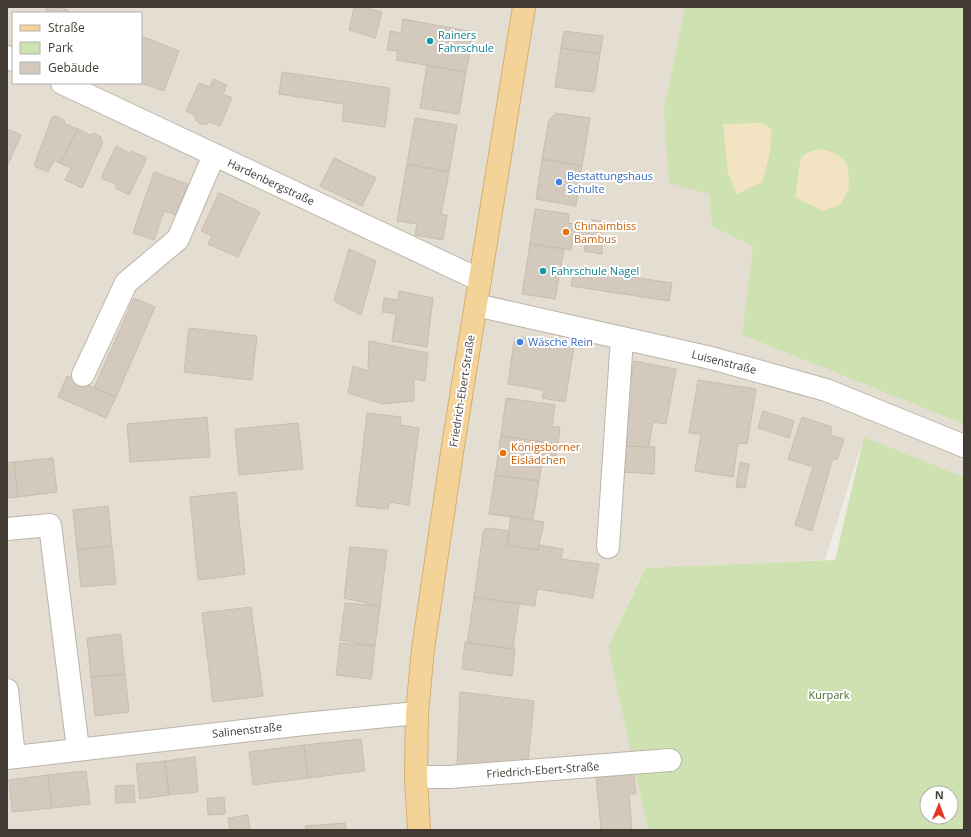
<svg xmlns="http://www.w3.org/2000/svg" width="971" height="837" viewBox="0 0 971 837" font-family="'Open Sans',sans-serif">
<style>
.residential{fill:#e3ddd2;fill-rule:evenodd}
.green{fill:#cee1b0;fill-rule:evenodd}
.sand{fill:#f2e4c2}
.building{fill:#d3c9bd;stroke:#cabdae}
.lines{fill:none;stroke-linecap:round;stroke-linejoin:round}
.minor-casing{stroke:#bdb5aa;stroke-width:24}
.major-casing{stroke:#d7ae6b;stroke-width:24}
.minor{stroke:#fff;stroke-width:22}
.major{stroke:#f4d399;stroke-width:22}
.culture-dot{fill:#0f9aa8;stroke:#fff;stroke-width:1.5}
.shop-dot{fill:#3f7fe0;stroke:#fff;stroke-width:1.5}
.food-dot{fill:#e8710a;stroke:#fff;stroke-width:1.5}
.labels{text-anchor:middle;stroke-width:4;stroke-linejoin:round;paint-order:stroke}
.culture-label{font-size:11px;fill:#0d838f;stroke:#fff;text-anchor:start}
.shop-label{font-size:11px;fill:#366cbe;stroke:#fff;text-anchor:start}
.street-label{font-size:11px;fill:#413b34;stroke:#fff}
.food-label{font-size:11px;fill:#c56008;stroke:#fff;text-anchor:start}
.park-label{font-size:11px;fill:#4a6d2e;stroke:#fff}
</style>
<rect width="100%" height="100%" fill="#f0ebe4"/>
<path class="residential" d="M 7,7 L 685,7 L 664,109 L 709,194 L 712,227 L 753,246 L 742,335 L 964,424 L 964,477 L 864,437 L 825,560 L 644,568 L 608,647 L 648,830 L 7,830 ZM 13,13 L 141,13 L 141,83 L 13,83 Z"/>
<path class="green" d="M 685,7 L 964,7 L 964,424 L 742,335 L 753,246 L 712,227 L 709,194 L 669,183 L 664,109 Z
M 864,437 L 964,477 L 964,830 L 648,830 L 608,647 L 645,568 L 835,560 ZM 927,793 L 951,793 L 951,817 L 927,817 Z"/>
<path class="sand" d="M 762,123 L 771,129 C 772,148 768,164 762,182 L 737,194 L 728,173 L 723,124 Z
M 820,149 C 833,151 839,155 848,165 L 849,188 L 841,204 L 823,211 L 795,197 L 801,157 L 809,152 Z"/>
<path class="building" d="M 47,7 L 60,7 L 73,13 L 44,13 Z
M 354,7 L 363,7 L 382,12 L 375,38 L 349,30 Z
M 403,19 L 474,32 L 466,72 L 396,60 L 398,51 L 387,50 L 390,31 L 401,33 Z
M 564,31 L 603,36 L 600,54 L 561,48 Z
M 141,36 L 179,51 L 164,91 L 141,83 Z
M 561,48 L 600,54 L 594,92 L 555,87 Z
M 427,65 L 466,72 L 459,114 L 420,108 Z
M 282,72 L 390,88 L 385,127 L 342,121 L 344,104 L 279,94 Z
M 213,79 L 227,85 L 223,94 L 232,98 L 220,126 L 210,122 L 207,124 L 200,124 L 196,120 L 195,115 L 186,111 L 199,83 L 210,87 Z
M 556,113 L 590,118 L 582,166 L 542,159 L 549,120 Z
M 56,116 L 64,120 L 65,124 L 78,129 L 60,163 L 54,160 L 48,172 L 34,166 L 52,117 Z
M 415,118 L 457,125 L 449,172 L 407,164 Z
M 7,129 L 21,135 L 8,164 L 7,164 Z
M 78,129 L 90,135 L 94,133 L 101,137 L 101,140 L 103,142 L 82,188 L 65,180 L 71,168 L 60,163 Z
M 116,146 L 131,154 L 132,151 L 147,158 L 129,195 L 115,188 L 117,185 L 101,178 Z
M 334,158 L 376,178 L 362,206 L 320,186 Z
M 542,159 L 582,166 L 576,206 L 536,199 Z
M 407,164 L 449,172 L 441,214 L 447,215 L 443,240 L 415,235 L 417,224 L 397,221 Z
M 154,172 L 193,186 L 182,217 L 164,211 L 154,240 L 133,233 Z
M 219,193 L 260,212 L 238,257 L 208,244 L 212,236 L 201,231 Z
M 535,209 L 569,214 L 568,223 L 590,227 L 591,220 L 601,221 L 602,254 L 584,251 L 586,239 L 573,237 L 571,250 L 530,244 Z
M 530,244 L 564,249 L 555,299 L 522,294 Z
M 349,249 L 376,261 L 361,315 L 334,301 Z
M 574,268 L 672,283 L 669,301 L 571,286 Z
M 399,291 L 433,298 L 427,347 L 392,341 L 396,314 L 382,312 L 384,298 L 398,300 Z
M 134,298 L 155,307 L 116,397 L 94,388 Z
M 189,328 L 257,336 L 252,380 L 184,372 Z
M 521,337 L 574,346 L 565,402 L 542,398 L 544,390 L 508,384 L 514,342 Z
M 369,341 L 428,353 L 425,381 L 414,379 L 414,401 L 383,404 L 348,393 L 353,366 L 368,371 Z
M 634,361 L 676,369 L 666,424 L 653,422 L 649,447 L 624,446 L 632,398 L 627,397 Z
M 67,376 L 116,397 L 106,418 L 58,397 Z
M 698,380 L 756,389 L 747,444 L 738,443 L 733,477 L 695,471 L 701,434 L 689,433 Z
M 506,398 L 555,405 L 552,427 L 560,427 L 558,444 L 501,436 Z
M 763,411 L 794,421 L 789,438 L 758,428 Z
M 367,413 L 401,417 L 400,425 L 419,428 L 409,505 L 389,502 L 388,509 L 356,506 Z
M 207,417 L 210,457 L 130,462 L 127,424 Z
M 802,417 L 832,427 L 830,435 L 844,439 L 837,460 L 833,458 L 812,531 L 795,525 L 813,467 L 788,459 Z
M 298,423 L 303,469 L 239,475 L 235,429 Z
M 501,436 L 558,444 L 556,456 L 543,454 L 539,481 L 495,475 Z
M 624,446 L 655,447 L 654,474 L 623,472 Z
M 53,458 L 57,492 L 18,497 L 14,462 Z
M 14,462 L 18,497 L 7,498 L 7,463 Z
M 740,462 L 749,464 L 745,488 L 736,487 Z
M 495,475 L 539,481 L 533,520 L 489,514 Z
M 236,492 L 245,574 L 198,580 L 190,497 Z
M 108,506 L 112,546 L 77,550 L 73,510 Z
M 511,516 L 544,522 L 538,550 L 507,545 Z
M 488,528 L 509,531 L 507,545 L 538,550 L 539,545 L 563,549 L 561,559 L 599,564 L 593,598 L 537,589 L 535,606 L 474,597 L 483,534 L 484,530 Z
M 112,546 L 116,584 L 81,587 L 77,550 Z
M 350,547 L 387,550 L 380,606 L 344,598 Z
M 474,597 L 519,604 L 513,649 L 467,643 Z
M 345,603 L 380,606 L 375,646 L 340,640 Z
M 251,607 L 263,696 L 213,702 L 202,613 Z
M 121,634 L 125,674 L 91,677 L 87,638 Z
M 465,642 L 515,649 L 512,676 L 462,669 Z
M 340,643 L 375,646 L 371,679 L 336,675 Z
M 125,674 L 129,712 L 95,716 L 91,677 Z
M 460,692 L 534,701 L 528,761 L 457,767 Z
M 361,739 L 365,771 L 308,778 L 304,745 Z
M 304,745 L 308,778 L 253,785 L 249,752 Z
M 195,757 L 198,792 L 169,795 L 165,761 Z
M 165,761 L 169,795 L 140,799 L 136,764 Z
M 86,771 L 90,804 L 52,808 L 48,775 Z
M 634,774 L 636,794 L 629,794 L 632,830 L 601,830 L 596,777 Z
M 48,775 L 52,808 L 12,812 L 9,780 Z
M 134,785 L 135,802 L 116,803 L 115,786 Z
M 224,797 L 225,814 L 208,815 L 207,799 Z
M 248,815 L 250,830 L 230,830 L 228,818 Z
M 345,823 L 346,830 L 306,830 L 305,826 Z"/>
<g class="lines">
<g class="minor-casing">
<path id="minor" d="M 7,57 L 13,60
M 62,83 L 480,280
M 476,305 L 711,358 L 826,390 L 964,446
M 83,375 L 126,283 L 178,239 L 214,155
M 7,529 L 50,525 L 78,749
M 608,547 L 622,338
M 7,690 L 14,757
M 7,758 L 304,724 L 417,713
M 416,777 L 449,777 L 670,760"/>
</g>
<g class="major-casing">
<path id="major" d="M 419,830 L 416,777 L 417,713 L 423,649 L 453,446 L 524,7"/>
</g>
<use href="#minor" class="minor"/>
<use href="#major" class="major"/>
</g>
<g class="culture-dot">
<circle cx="430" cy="41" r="4"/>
<circle cx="543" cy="271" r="4"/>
</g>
<g class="shop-dot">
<circle cx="559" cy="182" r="4"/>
<circle cx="520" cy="342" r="4"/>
</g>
<g class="food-dot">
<circle cx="566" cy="232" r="4"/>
<circle cx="503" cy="453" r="4"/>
</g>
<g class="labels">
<g class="culture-label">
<text x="438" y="39">Rainers<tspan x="438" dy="13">Fahrschule</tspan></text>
<text x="551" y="275">Fahrschule Nagel</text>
</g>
<g class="shop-label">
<text x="567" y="180">Bestattungshaus<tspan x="567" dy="13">Schulte</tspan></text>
<text x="528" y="346">Wäsche Rein</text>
</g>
<g class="street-label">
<text transform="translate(271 182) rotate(25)" y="4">Hardenbergstraße</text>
<text transform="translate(724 362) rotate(14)" y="4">Luisenstraße</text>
<text transform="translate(462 391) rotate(-81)" y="4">Friedrich-Ebert-Straße</text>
<text transform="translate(247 730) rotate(-6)" y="4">Salinenstraße</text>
<text transform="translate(543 770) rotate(-4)" y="4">Friedrich-Ebert-Straße</text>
</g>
<g class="food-label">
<text x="574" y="230">Chinaimbiss<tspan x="574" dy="13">Bambus</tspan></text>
<text x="511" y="451">Königsborner<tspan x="511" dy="13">Eislädchen</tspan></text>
</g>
<g class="park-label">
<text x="829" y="699">Kurpark</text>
</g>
</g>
<rect width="971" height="837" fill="none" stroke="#413b34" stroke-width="16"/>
<rect x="12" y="12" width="130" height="72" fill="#ffffff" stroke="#b3b1ae"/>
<rect x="20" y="25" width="20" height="6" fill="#f4d399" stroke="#b3b1ae"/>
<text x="48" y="32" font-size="12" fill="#413b34">Straße</text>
<rect x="20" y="42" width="20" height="12" fill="#cee1b0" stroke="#b3b1ae"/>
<text x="48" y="52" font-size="12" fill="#413b34">Park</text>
<rect x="20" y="62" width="20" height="12" fill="#d3c9bd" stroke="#b3b1ae"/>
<text x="48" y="72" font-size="12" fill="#413b34">Gebäude</text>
<g transform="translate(939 805) rotate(1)"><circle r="19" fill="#ffffff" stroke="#b3b1ae"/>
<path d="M0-3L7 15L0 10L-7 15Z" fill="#e43526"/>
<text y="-6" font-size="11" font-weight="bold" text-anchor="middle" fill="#413b34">N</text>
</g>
</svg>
